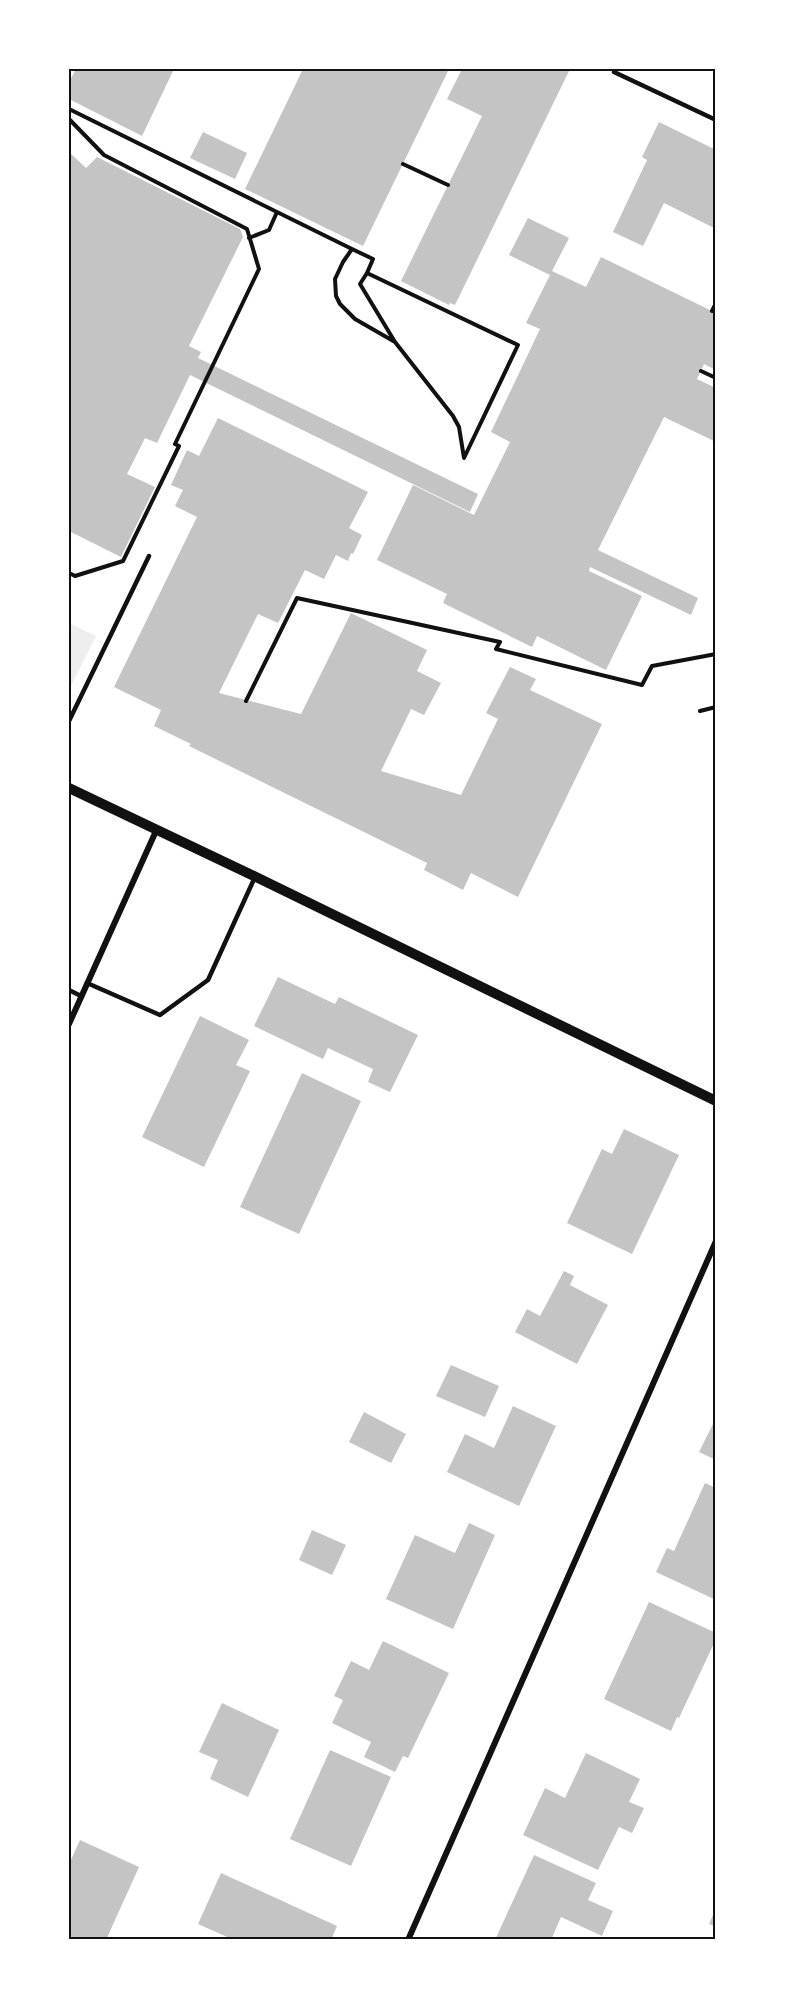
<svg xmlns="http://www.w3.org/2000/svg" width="785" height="2009" viewBox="0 0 785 2009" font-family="Overpass,sans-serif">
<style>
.green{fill:#eee}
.building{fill:#c4c4c4}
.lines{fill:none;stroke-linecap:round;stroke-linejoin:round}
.path{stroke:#111;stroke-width:4}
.service{stroke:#111;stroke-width:4.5}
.minor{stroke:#111;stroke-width:6}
.tertiary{stroke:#111;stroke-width:10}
.neatline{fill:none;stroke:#111;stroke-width:2}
</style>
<rect width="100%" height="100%" fill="#fff"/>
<path class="green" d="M 69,623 L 96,636 L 69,690 Z"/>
<path class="building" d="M 76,69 L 174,69 L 142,136 L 69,99 L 69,82 Z
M 303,69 L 449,69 L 363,246 L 245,189 Z
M 462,69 L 570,69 L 455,305 L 450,303 L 449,305 L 401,281 L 482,116 L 447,99 Z
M 659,122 L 716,150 L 716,229 L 664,203 L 643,246 L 613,232 L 647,160 L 642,157 Z
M 203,132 L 247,153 L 235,179 L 190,158 Z
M 69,152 L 86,168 L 97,157 L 240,229 L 243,237 L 189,346 L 201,352 L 198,358 L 478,494 L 470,512 L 190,375 L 157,443 L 145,438 L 127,474 L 155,487 L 121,557 L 69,531 Z
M 528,218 L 569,238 L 552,271 L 586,287 L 601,257 L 716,313 L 716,370 L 704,364 L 697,379 L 716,388 L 716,442 L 664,417 L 598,550 L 698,598 L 691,615 L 590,567 L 589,571 L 642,596 L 606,670 L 537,636 L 532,647 L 443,603 L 447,594 L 377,560 L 413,485 L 474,515 L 510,442 L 491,432 L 540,329 L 526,323 L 550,275 L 509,255 Z
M 218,418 L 368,492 L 349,528 L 362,535 L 353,554 L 351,553 L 348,561 L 336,555 L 324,579 L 305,570 L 278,623 L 258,614 L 219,693 L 301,714 L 351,613 L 427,650 L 417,671 L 441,683 L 424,715 L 411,709 L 381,771 L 461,795 L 498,719 L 486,713 L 510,667 L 536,679 L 530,690 L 602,724 L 518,897 L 471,873 L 463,890 L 424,870 L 427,863 L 189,746 L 191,744 L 154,726 L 161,710 L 114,687 L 197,517 L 175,506 L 183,490 L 171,485 L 187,450 L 199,456 Z
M 278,977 L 335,1004 L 339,997 L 418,1035 L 390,1092 L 368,1082 L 373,1069 L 328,1048 L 323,1059 L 254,1026 Z
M 200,1016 L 249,1040 L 236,1065 L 250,1071 L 204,1167 L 142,1137 Z
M 302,1073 L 361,1101 L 299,1234 L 240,1207 Z
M 624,1129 L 679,1155 L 632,1254 L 567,1223 L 602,1149 L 612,1154 Z
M 564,1271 L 574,1276 L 570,1285 L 608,1305 L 577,1364 L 515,1332 L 527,1309 L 540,1316 Z
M 451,1365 L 499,1386 L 485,1417 L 436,1396 Z
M 513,1406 L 556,1426 L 519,1506 L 447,1472 L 465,1434 L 494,1448 Z
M 364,1412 L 406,1434 L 391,1463 L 349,1442 Z
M 716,1418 L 716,1460 L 699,1452 Z
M 705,1483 L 716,1488 L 716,1600 L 656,1572 L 667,1548 L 674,1551 Z
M 469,1523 L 495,1535 L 453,1629 L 386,1599 L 415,1535 L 455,1553 Z
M 312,1530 L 346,1545 L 332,1575 L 299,1560 Z
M 649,1602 L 716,1633 L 716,1639 L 679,1718 L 677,1717 L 671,1731 L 604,1699 Z
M 383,1641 L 449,1673 L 408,1758 L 403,1756 L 395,1772 L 364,1757 L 371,1742 L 332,1723 L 343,1700 L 334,1696 L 351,1661 L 369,1670 Z
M 222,1703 L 279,1730 L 248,1797 L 210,1779 L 218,1760 L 199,1752 Z
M 330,1750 L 391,1777 L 351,1866 L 290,1839 Z
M 586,1753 L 640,1779 L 629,1802 L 644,1808 L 632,1833 L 619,1827 L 598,1870 L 523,1835 L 545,1788 L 565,1798 Z
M 80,1840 L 139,1867 L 106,1940 L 69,1940 L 69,1864 Z
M 534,1855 L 596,1883 L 588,1900 L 613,1911 L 602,1936 L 561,1917 L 551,1940 L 495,1940 Z
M 221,1873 L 337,1926 L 331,1940 L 234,1940 L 198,1924 Z
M 716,1908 L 716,1927 L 709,1924 Z"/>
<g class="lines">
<path class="path" d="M 69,109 L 277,212 L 269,230 L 249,238
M 69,119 L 104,155 L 247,229 L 259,269 L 175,444 L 179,446 L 123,561 L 75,576 L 69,573
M 403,164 L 448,185
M 277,212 L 352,249 L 343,262 L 335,279 L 336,296 L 340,304 L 355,319 L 395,342 L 453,416 L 459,427 L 464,458 L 518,345 L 367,273 L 360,284 L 395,342
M 352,249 L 373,259 L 367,273
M 712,311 L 716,303
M 701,371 L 716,378
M 246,701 L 297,598 L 500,642 L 496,649 L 642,685 L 652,666 L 716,654
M 700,711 L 716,707
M 716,779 L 715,778 L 716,784"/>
<path class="service" d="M 614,72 L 716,120
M 69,721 L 149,556
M 87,983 L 160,1015 L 208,980 L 255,877
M 69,990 L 81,996"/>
<path class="minor" d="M 69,1024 L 156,831
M 408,1940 L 716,1241"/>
<path class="tertiary" d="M 69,788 L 256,877 L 716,1101"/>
</g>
<rect width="785" height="2009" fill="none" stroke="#ffffff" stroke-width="141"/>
<rect x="70" y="70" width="644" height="1868" class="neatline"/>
</svg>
